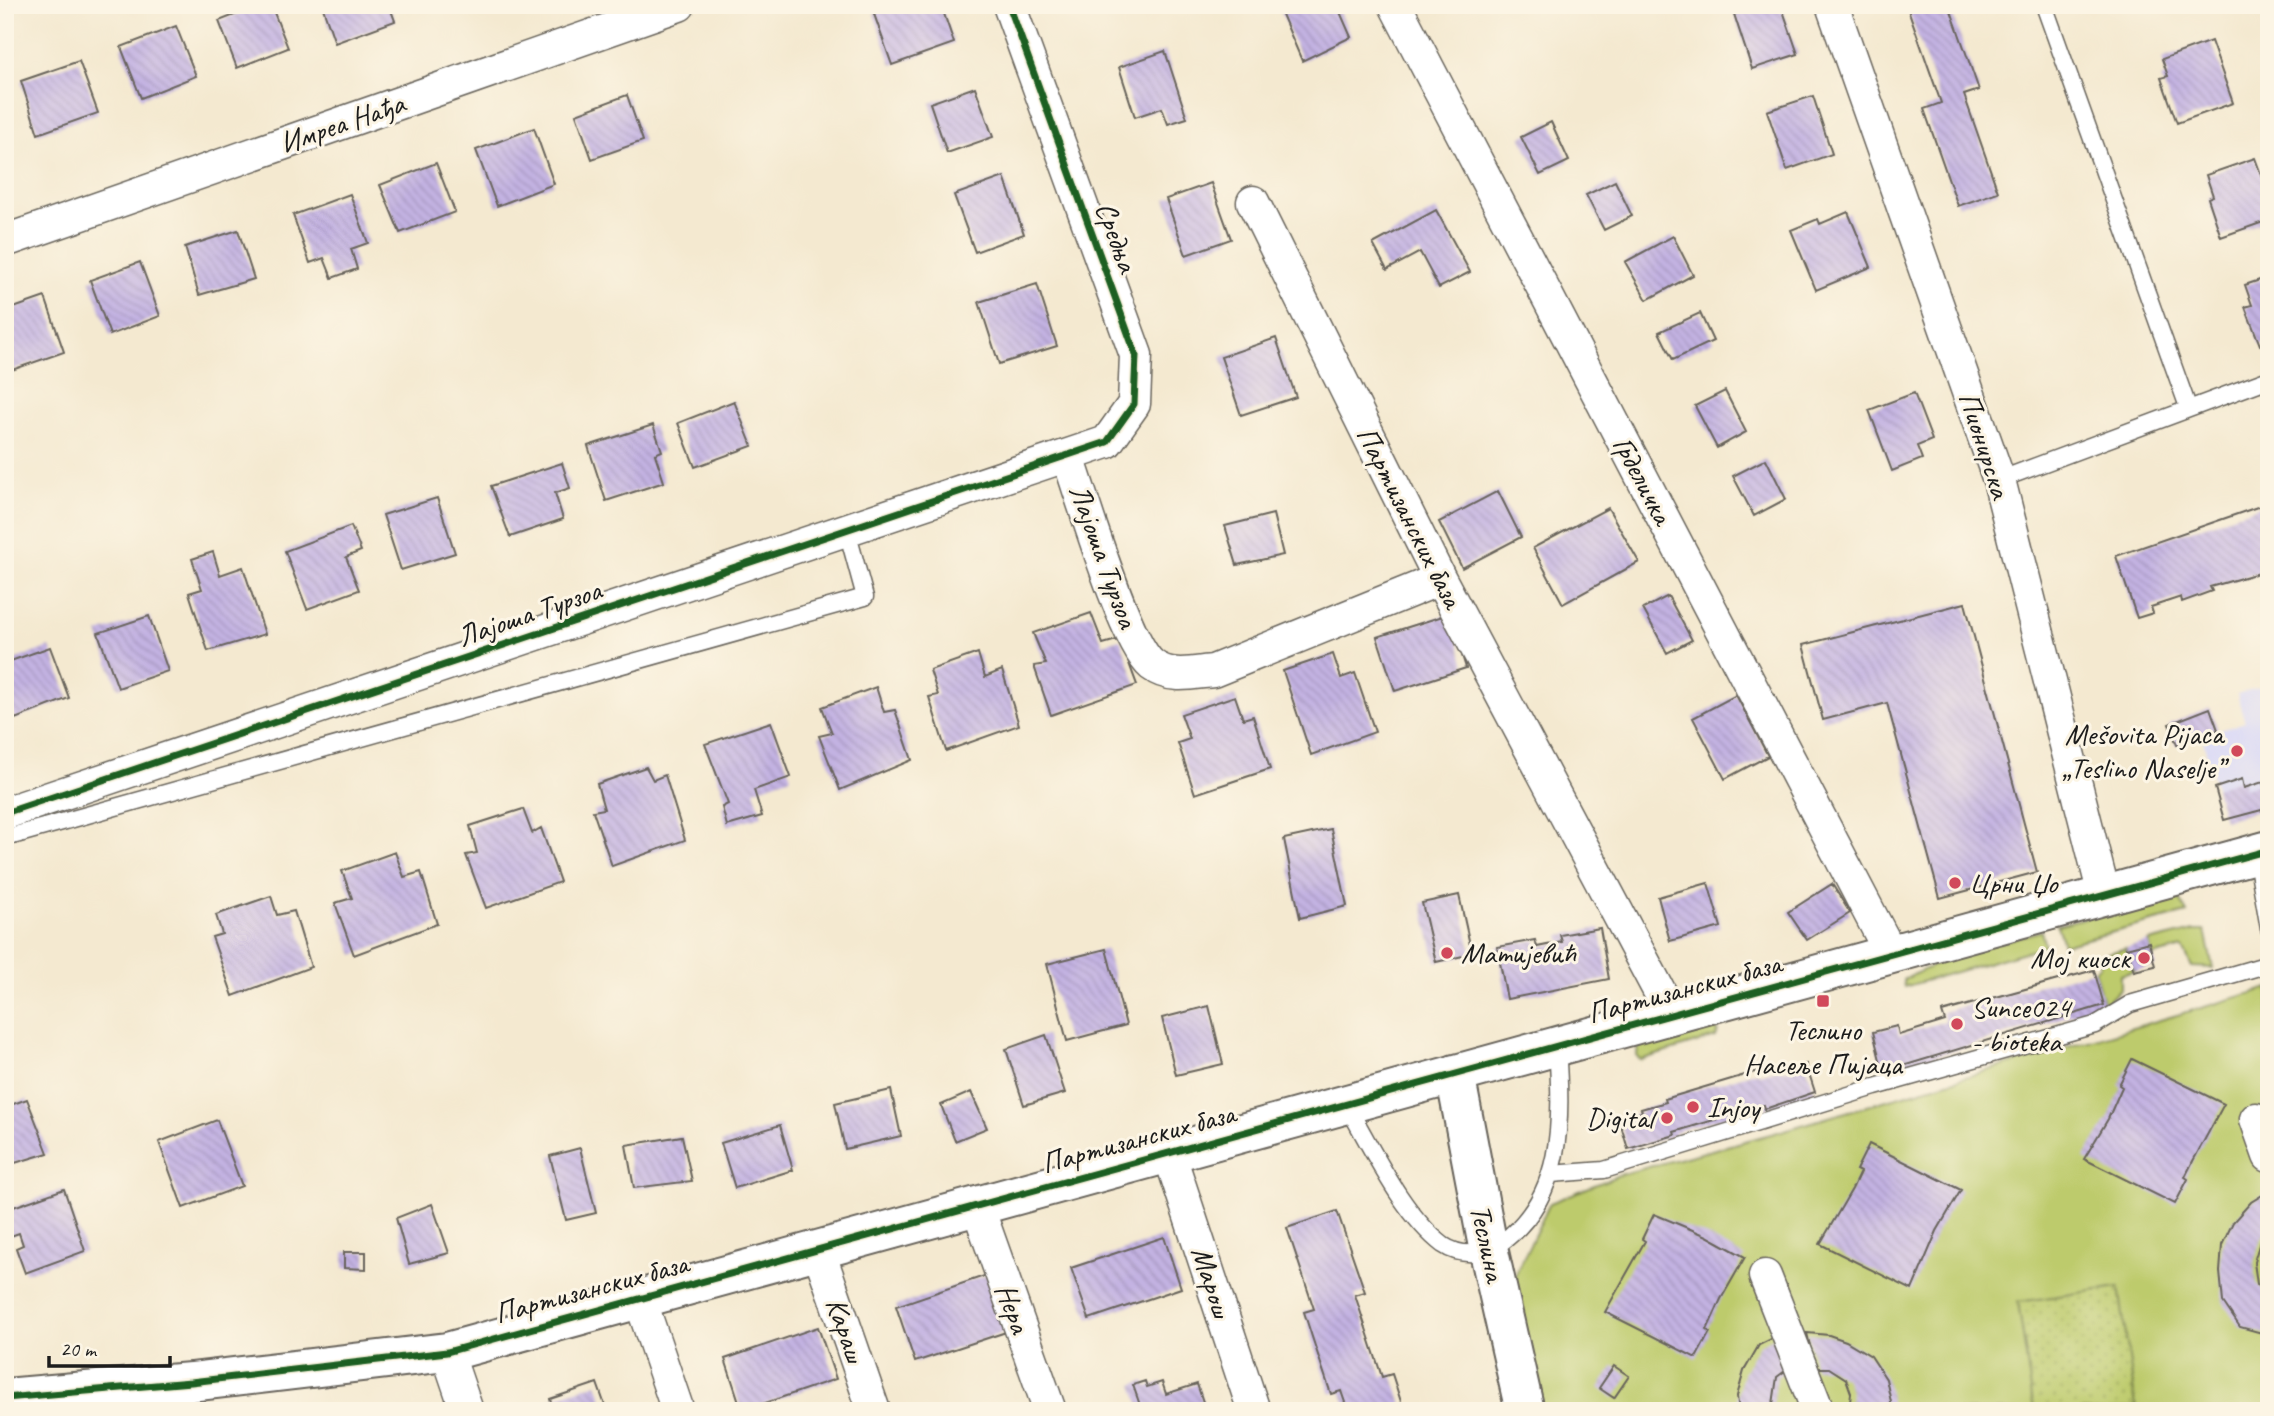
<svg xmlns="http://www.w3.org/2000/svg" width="2274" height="1416" viewBox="0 0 2274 1416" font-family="Caveat,sans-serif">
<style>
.built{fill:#d7d7f8}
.grass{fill:#bdcb6c;stroke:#6c7444;stroke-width:2}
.park{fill:url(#park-dots);stroke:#6c7444;stroke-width:2}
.building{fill:url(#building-back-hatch)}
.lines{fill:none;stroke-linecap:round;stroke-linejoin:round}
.service-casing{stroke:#68645b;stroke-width:19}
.minor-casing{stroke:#68645b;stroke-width:35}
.tertiary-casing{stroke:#68645b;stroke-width:42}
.service{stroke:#fff;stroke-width:16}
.minor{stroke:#fff;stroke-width:32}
.tertiary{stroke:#fff;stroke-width:38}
.cycleway-casing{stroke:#fcf5e5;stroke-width:11}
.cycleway{stroke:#1b5e20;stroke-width:7}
.poi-dot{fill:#d1495b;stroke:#fcf5e5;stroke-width:2.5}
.labels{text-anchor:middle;stroke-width:6;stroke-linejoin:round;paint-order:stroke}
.street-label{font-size:30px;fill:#1c1c1c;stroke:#fcf5e5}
.poi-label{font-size:30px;fill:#1c1c1c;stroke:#fcf5e5;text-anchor:start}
</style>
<defs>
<pattern id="park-dots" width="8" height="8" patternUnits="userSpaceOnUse" patternTransform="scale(1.75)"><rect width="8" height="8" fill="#bdcb6c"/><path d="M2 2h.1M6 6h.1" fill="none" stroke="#a2ae5d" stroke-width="1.8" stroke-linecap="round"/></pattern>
<pattern id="building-back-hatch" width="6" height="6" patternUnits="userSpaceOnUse" patternTransform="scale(1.75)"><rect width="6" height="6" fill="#c3b2e2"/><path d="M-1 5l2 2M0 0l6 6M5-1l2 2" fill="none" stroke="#a798c1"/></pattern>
</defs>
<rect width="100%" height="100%" fill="#fcf5e5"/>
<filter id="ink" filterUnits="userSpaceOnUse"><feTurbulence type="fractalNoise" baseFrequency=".0143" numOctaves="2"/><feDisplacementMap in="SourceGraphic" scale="14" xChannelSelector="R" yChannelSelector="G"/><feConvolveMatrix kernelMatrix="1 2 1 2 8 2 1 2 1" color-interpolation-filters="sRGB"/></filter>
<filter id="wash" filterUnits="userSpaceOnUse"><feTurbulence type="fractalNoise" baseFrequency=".00686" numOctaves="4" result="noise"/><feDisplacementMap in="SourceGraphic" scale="28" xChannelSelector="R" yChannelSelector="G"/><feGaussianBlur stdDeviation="1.57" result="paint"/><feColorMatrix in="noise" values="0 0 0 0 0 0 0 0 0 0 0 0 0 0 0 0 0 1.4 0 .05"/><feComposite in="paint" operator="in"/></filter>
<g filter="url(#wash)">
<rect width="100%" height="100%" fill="#f4e9d0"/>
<path class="built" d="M 2269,684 L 2269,807 L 2224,820 L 2202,736 L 2245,722 L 2237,694 Z"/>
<path class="grass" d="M 2177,894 L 2187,913 L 2063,945 L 2057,925 Z
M 2041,931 L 2045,946 L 1904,987 L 1903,980 C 1946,957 1994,943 2041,931 Z
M 2194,931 L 2205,931 L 2213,968 L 2192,967 L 2183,948 L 2152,956 L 2149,942 Z
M 2126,948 L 2134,971 L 2121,975 L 2121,988 L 2104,1005 L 2094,970 L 2100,965 L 2099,956 Z
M 2269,988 L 2269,1411 L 1540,1411 L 1513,1280 L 1550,1203 L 1619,1175 L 1771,1134 Z
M 1714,1028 L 1718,1031 L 1716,1037 L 1640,1060 L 1637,1056 L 1638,1044 L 1677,1033 L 1680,1037 Z"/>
<path class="park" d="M 2119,1287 L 2136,1407 L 2108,1411 L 2034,1411 L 2018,1302 Z"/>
<g id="blocks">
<path class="building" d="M 260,5 L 271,5 L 288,48 L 237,68 L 219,21 Z
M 322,5 L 389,5 L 395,21 L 335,43 Z
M 899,5 L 941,5 L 954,43 L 892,65 L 874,14 Z
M 1278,5 L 1337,5 L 1351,37 L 1302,61 Z
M 1760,5 L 1781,5 L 1798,54 L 1752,69 L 1734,14 Z
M 1919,5 L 1949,5 L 1979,90 L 1964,95 L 1998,192 L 1958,206 L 1924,109 L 1941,103 L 1908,9 Z
M 176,26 L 196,76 L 141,98 L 121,47 Z
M 2211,41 L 2233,103 L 2177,123 L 2161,78 L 2168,76 L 2162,59 Z
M 1165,51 L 1187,118 L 1168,124 L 1162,108 L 1135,117 L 1119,67 Z
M 79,61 L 98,113 L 38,134 L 21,81 Z
M 975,87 L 993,137 L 947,153 L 930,103 Z
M 627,95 L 643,141 L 592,159 L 576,114 Z
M 1813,96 L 1832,154 L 1787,170 L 1767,111 Z
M 1551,122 L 1569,161 L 1540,175 L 1521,137 Z
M 534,128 L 554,184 L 497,206 L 476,150 Z
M 2255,158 L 2269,196 L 2269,220 L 2221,237 L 2208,198 L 2213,196 L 2206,175 Z
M 436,163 L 455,212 L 400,233 L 380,185 Z
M 1004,177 L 1024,234 L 975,252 L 954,195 Z
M 1615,181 L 1632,216 L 1604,230 L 1586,195 Z
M 1211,183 L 1231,239 L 1186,255 L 1166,199 Z
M 350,194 L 368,243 L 351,249 L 357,269 L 332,278 L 324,258 L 310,263 L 293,215 Z
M 1436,210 L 1470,272 L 1439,288 L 1420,252 L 1387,270 L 1373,244 Z
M 1848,212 L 1871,267 L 1816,290 L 1791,230 L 1818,219 L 1820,224 Z
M 238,230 L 254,279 L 199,295 L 185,247 Z
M 1673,236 L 1693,275 L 1647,300 L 1625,262 Z
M 140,262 L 160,316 L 110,335 L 90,280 Z
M 2269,277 L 2269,342 L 2260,345 L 2245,307 L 2252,305 L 2245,285 Z
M 1037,284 L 1057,346 L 999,364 L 979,302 Z
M 45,297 L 64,352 L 9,371 L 5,360 L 5,311 Z
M 1700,313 L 1713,341 L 1673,360 L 1659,332 Z
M 1276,338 L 1296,397 L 1241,415 L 1221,357 Z
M 1725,391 L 1746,432 L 1717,448 L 1695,406 Z
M 1914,393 L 1932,440 L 1917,446 L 1922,459 L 1892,471 L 1869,410 Z
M 734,401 L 752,446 L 695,467 L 678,423 Z
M 653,425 L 662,451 L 655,454 L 664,482 L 606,501 L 588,446 Z
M 1766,459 L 1786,499 L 1754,516 L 1733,476 Z
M 562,463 L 570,488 L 555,493 L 563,519 L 510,537 L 491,486 Z
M 1498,491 L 1521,537 L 1462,568 L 1439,522 Z
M 437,498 L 455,553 L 401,570 L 383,515 Z
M 2269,503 L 2269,570 L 2210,587 L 2212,591 L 2182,602 L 2181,597 L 2151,607 L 2153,613 L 2137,618 L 2116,556 Z
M 1608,508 L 1639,562 L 1563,604 L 1533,548 Z
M 1273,514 L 1283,555 L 1237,565 L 1225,526 Z
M 351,526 L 361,551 L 346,557 L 359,590 L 307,609 L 285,551 Z
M 213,552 L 220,575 L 243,567 L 265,634 L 208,651 L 189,593 L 202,589 L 192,559 Z
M 1668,596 L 1692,640 L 1667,653 L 1643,609 Z
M 1965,603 L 2037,872 L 1940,898 L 1887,703 L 1823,720 L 1803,645 Z
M 1091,613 L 1103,644 L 1120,639 L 1137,685 L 1051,715 L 1034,666 L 1046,664 L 1033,633 Z
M 1449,614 L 1466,668 L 1395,691 L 1377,637 Z
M 149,616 L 168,671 L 118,688 L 98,633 Z
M 50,647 L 69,698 L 15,719 L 5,693 L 5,663 Z
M 978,653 L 985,677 L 1002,670 L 1019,725 L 946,751 L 929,697 L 938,695 L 930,670 Z
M 1333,654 L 1341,678 L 1355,673 L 1375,732 L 1311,755 L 1283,671 Z
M 876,687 L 884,712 L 895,710 L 912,760 L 840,790 L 819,736 L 832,733 L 822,707 Z
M 1736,695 L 1768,756 L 1725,779 L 1693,718 Z
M 1235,696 L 1243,719 L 1253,716 L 1270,769 L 1195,794 L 1178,743 L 1190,739 L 1181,714 Z
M 2210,708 L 2218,730 L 2177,745 L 2169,724 Z
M 771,722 L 791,777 L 754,790 L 762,816 L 727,826 L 722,807 L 728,804 L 705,744 Z
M 646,767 L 653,780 L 665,775 L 685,840 L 612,866 L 593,811 L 604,809 L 597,784 Z
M 2242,779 L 2244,788 L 2263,782 L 2269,808 L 2224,820 L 2215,788 Z
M 523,809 L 532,833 L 541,828 L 560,882 L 486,908 L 466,855 L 477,853 L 470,826 Z
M 1331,829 L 1347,906 L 1300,918 L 1284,839 Z
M 395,852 L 404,877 L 421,872 L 437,924 L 354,955 L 335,903 L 352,898 L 342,871 Z
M 1708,883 L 1721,927 L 1670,941 L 1658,897 Z
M 1832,884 L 1850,913 L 1807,940 L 1788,912 Z
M 1459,895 L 1472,954 L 1436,962 L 1422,903 Z
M 271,896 L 277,915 L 294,911 L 311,967 L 233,996 L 212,937 L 222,934 L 216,915 Z
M 1600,928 L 1609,979 L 1507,999 L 1497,947 L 1535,940 L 1537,947 L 1562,942 L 1560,935 Z
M 2149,942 L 2155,966 L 2134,971 L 2126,948 Z
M 1106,949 L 1126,1025 L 1067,1041 L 1047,964 Z
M 2094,970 L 2104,1005 L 1883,1072 L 1873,1032 L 1897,1026 L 1899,1035 L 1945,1021 L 1942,1012 Z
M 1209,1006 L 1223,1064 L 1176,1075 L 1162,1018 Z
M 1046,1035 L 1065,1093 L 1024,1105 L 1006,1049 Z
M 2132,1059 L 2224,1104 L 2193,1161 L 2185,1177 L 2188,1179 L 2175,1204 L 2084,1159 L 2108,1119 L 2122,1087 L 2119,1085 Z
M 1806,1064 L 1815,1092 L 1765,1109 L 1764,1105 L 1674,1132 L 1675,1135 L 1628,1149 L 1619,1119 L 1642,1112 L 1641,1109 L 1666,1102 L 1665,1099 L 1758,1071 L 1759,1074 L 1781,1068 L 1783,1071 Z
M 891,1090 L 901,1136 L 845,1149 L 835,1103 Z
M 971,1092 L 987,1128 L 955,1141 L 941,1105 Z
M 27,1099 L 48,1153 L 5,1166 L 5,1107 Z
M 217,1120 L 242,1186 L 183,1208 L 159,1142 Z
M 780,1125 L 793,1170 L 735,1188 L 721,1143 Z
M 682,1136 L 692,1181 L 634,1188 L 626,1145 Z
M 1869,1144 L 1961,1190 L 1937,1231 L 1912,1290 L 1820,1244 L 1852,1189 L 1860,1172 L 1856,1170 Z
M 580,1148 L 596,1213 L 566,1220 L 550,1156 Z
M 64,1189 L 85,1251 L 25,1273 L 16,1248 L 23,1245 L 19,1233 L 5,1238 L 5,1210 Z
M 2269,1191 L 2269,1230 L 2261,1238 L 2254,1262 L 2257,1284 L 2269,1296 L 2269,1335 L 2240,1327 L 2223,1302 L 2220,1272 L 2222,1245 L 2233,1222 L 2251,1202 Z
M 432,1204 L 449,1253 L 409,1264 L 396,1218 Z
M 1337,1211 L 1365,1292 L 1355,1295 L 1382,1377 L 1392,1374 L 1404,1411 L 1348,1411 L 1341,1391 L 1331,1394 L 1313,1340 L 1304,1312 L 1314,1309 L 1287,1228 Z
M 1654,1214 L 1707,1236 L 1745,1257 L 1721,1299 L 1707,1330 L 1710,1332 L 1696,1358 L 1605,1312 L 1645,1241 L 1642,1239 Z
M 1164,1237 L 1181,1288 L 1089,1319 L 1071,1268 Z
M 344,1252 L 366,1252 L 366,1269 L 344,1268 Z
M 990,1274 L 1009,1331 L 915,1362 L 896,1306 Z
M 818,1327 L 836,1379 L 742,1411 L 725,1359 Z
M 1807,1333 L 1829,1335 L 1846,1341 L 1871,1356 L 1886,1379 L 1891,1402 L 1890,1411 L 1849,1411 L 1851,1393 L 1846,1379 L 1829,1368 L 1815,1368 Z
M 1775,1337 L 1789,1368 L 1777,1377 L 1772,1411 L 1739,1411 L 1737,1396 L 1744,1371 L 1759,1345 Z
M 1614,1366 L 1629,1376 L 1614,1398 L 1599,1388 Z
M 1145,1381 L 1147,1387 L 1162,1382 L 1166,1394 L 1197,1384 L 1206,1411 L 1142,1411 L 1133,1385 Z
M 597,1383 L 607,1411 L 553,1411 L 550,1399 Z"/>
</g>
</g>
<g filter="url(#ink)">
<use href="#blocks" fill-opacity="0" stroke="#68645b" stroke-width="2"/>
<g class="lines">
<g class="service-casing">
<path id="service" d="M 2044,5 L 2188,407
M 1999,480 L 2269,379
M 5,838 L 865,597 L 847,531
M 2256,854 L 2269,929
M 1346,1104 C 1372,1148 1402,1214 1443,1245 C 1459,1256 1482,1256 1498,1245 C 1565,1199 1562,1120 1557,1046
M 1551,1174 L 1604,1170 L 1875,1087 L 2095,1025 L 2130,1004 L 2269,964"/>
</g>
<g class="minor-casing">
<path id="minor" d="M 1395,5 L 1891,954
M 1832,5 L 1999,480 L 2104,895
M 1253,202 L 1440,579 L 1672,1015
M 5,241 L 679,5
M 1068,457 C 1082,497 1125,643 1152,665 C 1170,679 1192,673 1213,671 L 1440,579
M 5,813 L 1107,442 L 1134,404 L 1136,355 L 1009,5
M 2256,1119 L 2269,1156
M 1169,1153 L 1254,1411
M 977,1205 L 1050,1411
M 818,1249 L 874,1411
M 1765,1276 L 1818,1411
M 640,1299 L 678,1411
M 447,1352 L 467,1411"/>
</g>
<g class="tertiary-casing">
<path id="tertiary" d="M 1455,1074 L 1489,1252 L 1525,1411
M 5,1398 L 191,1382 L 447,1352 L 2269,850"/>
</g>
<use href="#service" class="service"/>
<use href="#minor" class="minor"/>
<use href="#tertiary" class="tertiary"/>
<g class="cycleway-casing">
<path id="cycleway" d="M 5,813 L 1107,442 L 1134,404 L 1136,355 L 1009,5
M 5,1398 L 191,1382 L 447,1352 L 2269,850"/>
</g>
<use href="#cycleway" class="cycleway"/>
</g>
</g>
<g class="poi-dot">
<circle cx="2237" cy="751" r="7"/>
<circle cx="1955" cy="883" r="7"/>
<circle cx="1447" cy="953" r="7"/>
<circle cx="2144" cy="958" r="7"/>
<rect x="1816" y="994" width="14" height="14" rx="3.5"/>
<circle cx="1957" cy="1024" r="7"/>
<circle cx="1693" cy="1107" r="7"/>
<circle cx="1667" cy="1118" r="7"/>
</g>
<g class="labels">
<g class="street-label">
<text transform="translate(342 123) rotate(-19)" y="10">Имреа Нађа</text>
<text transform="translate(1117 237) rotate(70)" y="10">Средња</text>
<text transform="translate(1985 445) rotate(72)" y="10">Пионирска</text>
<text transform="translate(1643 480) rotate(62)" y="10">Грделичка</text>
<text transform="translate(1410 517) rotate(63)" y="10">Партизанских база</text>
<text transform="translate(1104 556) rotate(70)" y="10">Лајоша Турзоа</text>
<text transform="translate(529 613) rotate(-19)" y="10">Лајоша Турзоа</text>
<text transform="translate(1684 988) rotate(-15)" y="10">Партизанских база</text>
<text transform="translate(1138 1138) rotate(-15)" y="10">Партизанских база</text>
<text transform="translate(1488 1243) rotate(78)" y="10">Теслина</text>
<text transform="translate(1212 1282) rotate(72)" y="10">Марош</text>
<text transform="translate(591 1288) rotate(-15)" y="10">Партизанских база</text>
<text transform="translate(1013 1308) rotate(70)" y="10">Нера</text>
<text transform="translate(846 1330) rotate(71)" y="10">Караш</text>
</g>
<g class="poi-label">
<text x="2223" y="744" text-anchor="end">Mešovita Pijaca<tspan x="2223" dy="34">„Teslino Naselje”</tspan></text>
<text x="1969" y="893">Црни Џо</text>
<text x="1461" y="963">Матијевић</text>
<text x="2130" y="968" text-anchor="end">Мој киоск</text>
<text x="1971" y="1017">Sunce024<tspan x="1971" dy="34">- bioteka</tspan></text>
<text x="1823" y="1040" text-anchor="middle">Теслино<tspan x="1823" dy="34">Насеље Пијаца</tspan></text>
<text x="1707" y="1117">Injoy</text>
<text x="1653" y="1128" text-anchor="end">Digital</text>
</g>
</g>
<rect width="2274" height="1416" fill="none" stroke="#fcf5e5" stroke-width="28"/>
<path d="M49 1356v10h121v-10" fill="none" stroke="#1c1c1c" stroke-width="3.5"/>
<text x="60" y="1356" font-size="21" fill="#1c1c1c" stroke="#fcf5e5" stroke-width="5" paint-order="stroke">20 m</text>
</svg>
